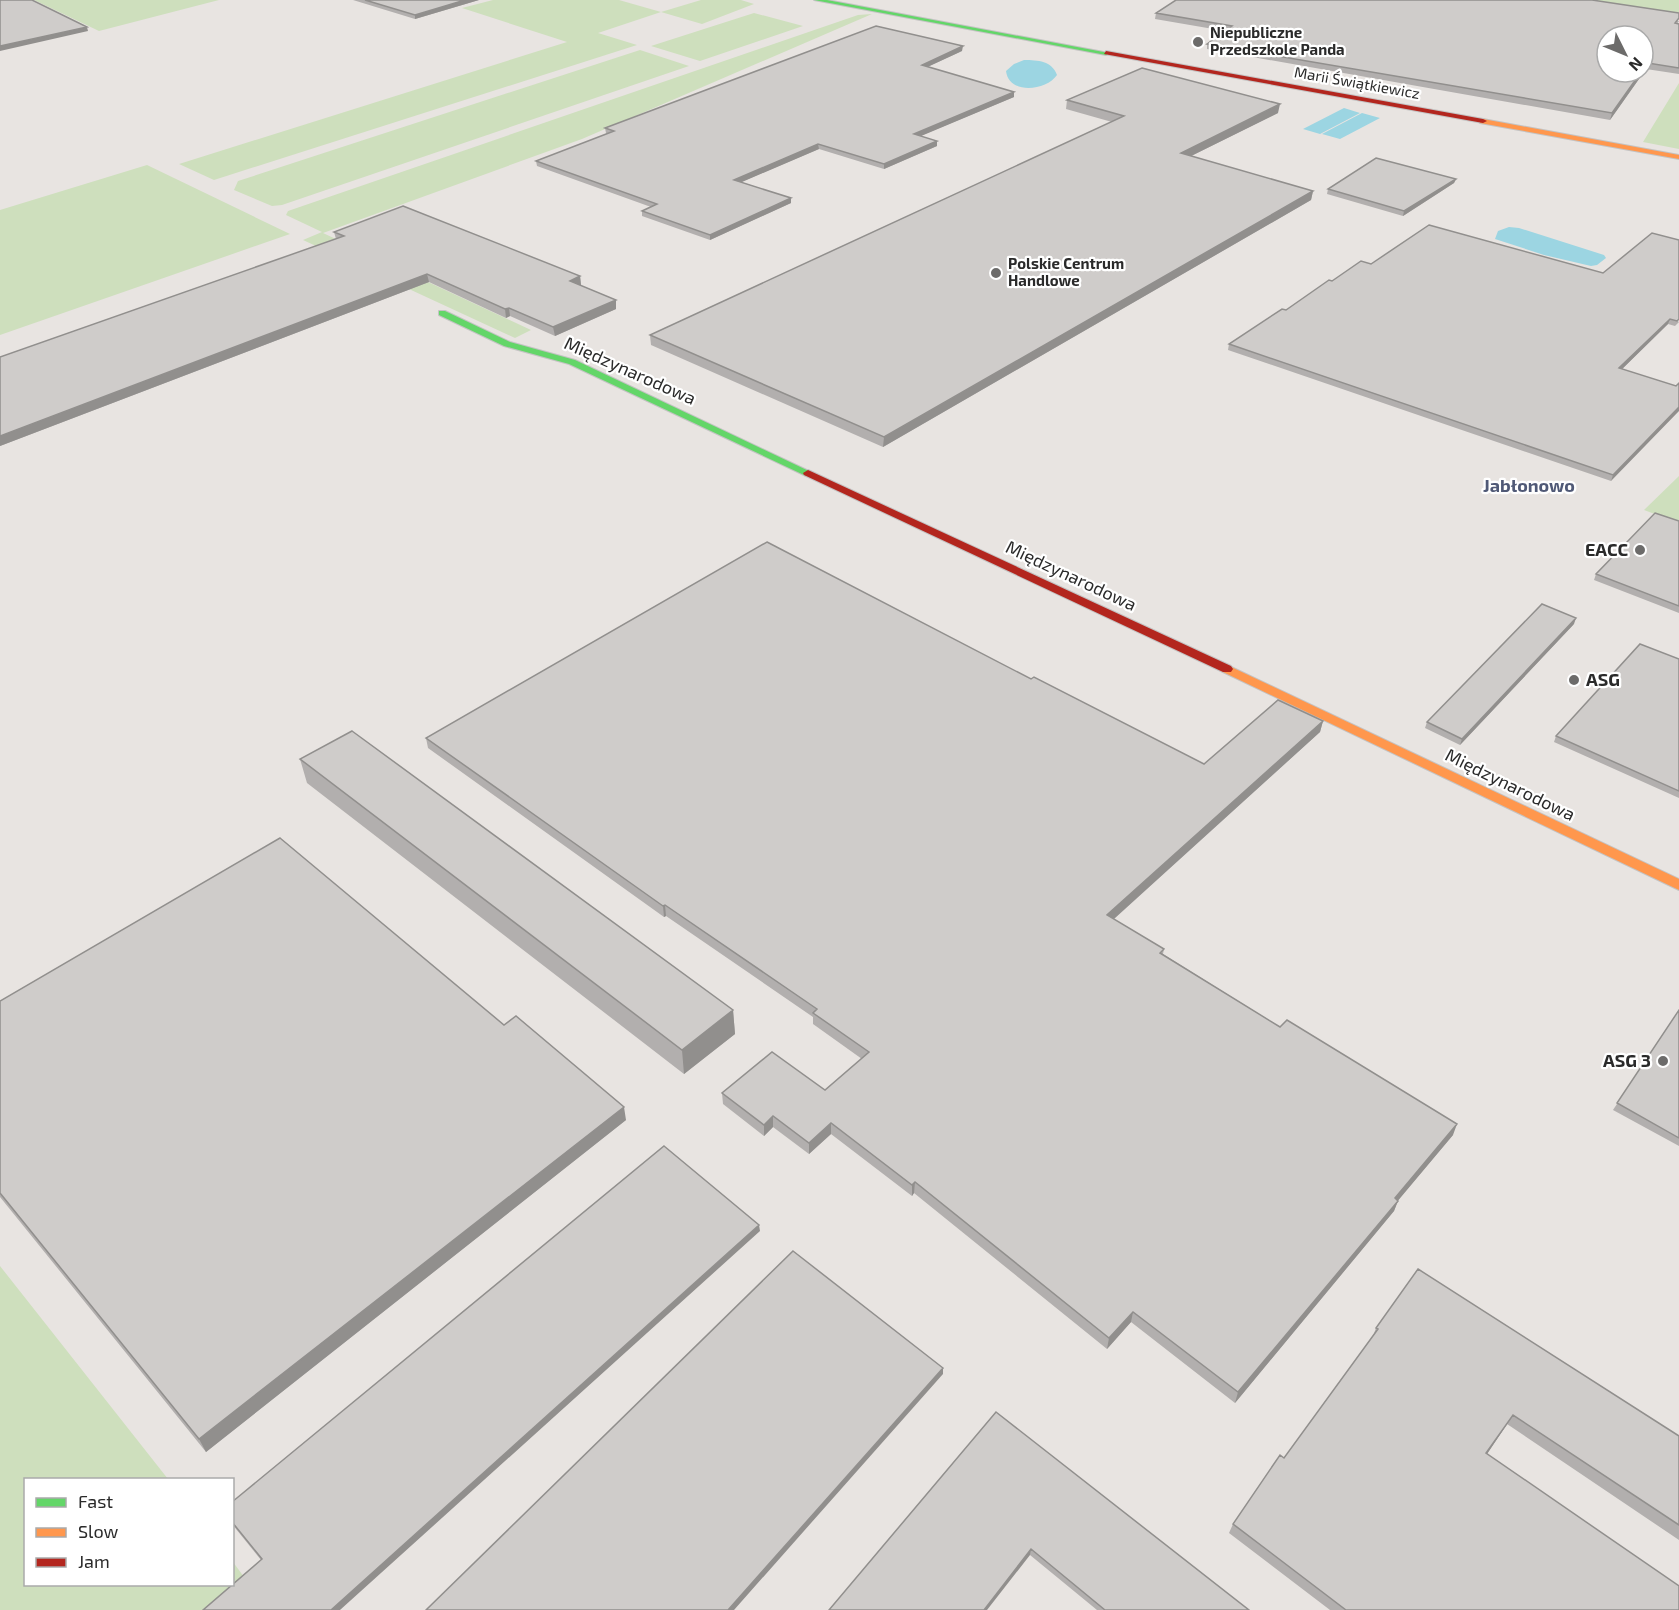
<svg xmlns="http://www.w3.org/2000/svg" width="1679" height="1610" viewBox="0 0 1679 1610" font-family="'Exo 2',sans-serif">
<style>
.green{fill:#cedfbd}
.water{fill:#9cd5e2}
.lines{fill:none;stroke-linecap:round;stroke-linejoin:round}
.fast-casing{stroke:#c4c3c3;stroke-width:2}
.slow-casing{stroke:#c4c3c3;stroke-width:2}
.jam-casing{stroke:#c4c3c3;stroke-width:2}
.fast{fill:#63d668;fill-rule:evenodd}
.slow{fill:#ff974d;fill-rule:evenodd}
.jam{fill:#b3261e;fill-rule:evenodd}
.wall{fill:#b2afae}
.shaded-wall{fill:#918f8d}
.building{fill:#cfccca;stroke:#918f8d;stroke-width:1.5}
.poi-dot{fill:#6c6b6a;stroke:#fff;stroke-width:2}
.labels{text-anchor:middle;stroke-width:4.5;stroke-linejoin:round;paint-order:stroke}
.far-poi-label{font-size:15px;font-weight:bold;fill:#2a2a2a;stroke:#fff;text-anchor:start}
.far-street-label{font-size:15px;fill:#2a2a2a;stroke:#fff}
.street-label{font-size:18px;fill:#2a2a2a;stroke:#fff}
.far-quarter-label{font-size:18px;font-weight:bold;fill:#505976;stroke:#fff}
.poi-label{font-size:18px;font-weight:bold;fill:#2a2a2a;stroke:#fff;text-anchor:end}
</style>
<rect width="100%" height="100%" fill="#e8e4e1"/>
<path class="green" d="M 34,0 L 219,0 L 99,31 Z
M 493,0 L 619,0 L 661,12 L 701,0 L 741,0 L 754,4 L 702,24 L 661,12 L 598,33 L 637,45 L 214,180 L 179,164 L 567,42 L 462,8 Z
M 1567,0 L 1679,0 L 1679,17 Z
M 754,13 L 803,26 L 700,61 L 651,46 Z
M 872,14 L 582,139 L 323,233 L 531,330 L 515,338 L 303,240 L 322,232 L 286,215 L 288,211 L 858,15 Z
M 640,50 L 689,66 L 282,205 L 272,206 L 234,190 L 238,181 Z
M 1679,83 L 1679,149 L 1643,142 Z
M 147,165 L 290,234 L 0,335 L 0,210 Z
M 1679,476 L 1679,523 L 1644,510 Z
M 0,1266 L 168,1479 L 26,1480 L 26,1584 L 232,1584 L 233,1562 L 244,1577 L 206,1610 L 0,1610 Z"/>
<path class="water" d="M 1024,60 C 1038,60 1052,61 1057,75 C 1046,91 1009,95 1006,71 L 1014,64 Z
M 1344,108 L 1360,113 L 1320,134 L 1303,129 Z
M 1362,113 L 1380,118 L 1340,139 L 1322,134 Z
M 1509,227 L 1519,228 L 1604,255 L 1606,258 L 1597,265 L 1591,266 L 1544,255 L 1495,239 L 1498,231 Z"/>
<g class="lines">
<g class="fast-casing">
<path id="fast" d="M 814,0 L 827,0 L 1109,53 L 1106,55 Z
M 439,311 L 445,311 L 510,342 L 575,360 L 813,473 L 808,476 L 804,475 L 569,364 L 504,346 L 439,315 Z"/>
</g>
<g class="slow-casing">
<path id="slow" d="M 1483,119 L 1679,155 L 1679,159 L 1480,123 L 1480,119 Z
M 1227,665 L 1679,879 L 1679,890 L 1223,672 L 1221,669 L 1223,666 Z"/>
</g>
<g class="jam-casing">
<path id="jam" d="M 1106,51 L 1483,119 L 1487,121 L 1483,123 L 1104,54 Z
M 808,470 L 1231,666 L 1233,669 L 1231,672 L 1223,672 L 804,475 L 803,473 Z"/>
</g>
<use href="#fast" class="fast"/>
<use href="#slow" class="slow"/>
<use href="#jam" class="jam"/>
</g>
<path class="wall" d="M 353,0 L 479,0 L 415,19 Z
M 1156,13 L 1679,21 L 1677,24 L 1679,24 L 1679,74 L 1646,69 L 1610,120 L 1207,49 L 1207,44 L 1225,31 L 1155,19 Z
M 962,51 L 927,67 L 1014,97 L 920,136 L 937,141 L 937,146 L 884,169 L 819,149 L 741,182 L 791,198 L 791,203 L 710,240 L 642,216 L 642,211 L 651,207 L 537,166 L 536,161 L 608,134 L 606,133 L 605,128 Z
M 1067,100 L 1278,113 L 1191,156 L 1313,191 L 1311,200 L 883,447 L 651,345 L 650,335 L 1112,122 L 1066,109 Z
M 1456,179 L 1454,183 L 1403,216 L 1327,194 L 1328,189 Z
M 334,232 L 580,276 L 581,285 L 580,285 L 616,300 L 616,309 L 555,336 L 510,316 L 506,318 L 429,282 L 0,446 L 0,357 L 336,239 Z
M 1371,264 L 1603,273 L 1679,322 L 1675,326 L 1668,324 L 1622,369 L 1676,386 L 1611,481 L 1228,350 L 1229,344 L 1286,310 L 1332,281 Z
M 1679,521 L 1679,613 L 1594,580 L 1596,574 Z
M 1574,624 L 1460,745 L 1425,728 L 1427,722 Z
M 1679,659 L 1679,798 L 1554,742 L 1556,736 Z
M 1031,679 L 1204,764 L 1323,721 L 1320,732 L 1114,919 L 1164,949 L 1163,954 L 1453,1135 L 1398,1200 L 1394,1211 L 1235,1403 L 1131,1322 L 1107,1349 L 914,1193 L 912,1196 L 831,1134 L 809,1154 L 773,1127 L 764,1136 L 723,1104 L 722,1093 L 825,1090 L 862,1059 L 813,1024 L 813,1017 L 666,916 L 664,917 L 428,748 L 426,738 Z
M 300,759 L 733,1010 L 735,1034 L 684,1074 L 307,783 Z
M 0,1001 L 504,1025 L 626,1120 L 206,1452 L 0,1197 Z
M 1679,1010 L 1679,1146 L 1613,1110 Z
M 760,1231 L 261,1560 L 232,1524 L 232,1502 Z
M 1376,1328 L 1679,1436 L 1679,1540 L 1507,1424 L 1487,1454 L 1679,1610 L 1330,1610 L 1229,1533 L 1233,1524 L 1284,1458 L 1373,1336 Z
M 996,1412 L 1249,1610 L 1097,1610 L 1030,1555 Z"/>
<path class="shaded-wall" d="M 465,0 L 479,0 L 415,19 L 415,15 Z
M 87,27 L 88,31 L 0,51 L 0,46 Z
M 963,46 L 962,51 L 921,70 L 922,65 Z
M 1648,63 L 1646,69 L 1610,120 L 1612,113 L 1641,72 L 1643,72 L 1643,70 Z
M 1014,92 L 1014,97 L 914,139 L 914,134 Z
M 1280,104 L 1278,113 L 1179,162 L 1181,153 Z
M 937,141 L 937,146 L 884,169 L 884,164 Z
M 818,144 L 819,149 L 735,185 L 734,180 Z
M 1456,179 L 1454,183 L 1403,216 L 1404,211 Z
M 1313,191 L 1311,200 L 883,447 L 884,437 Z
M 791,198 L 791,203 L 710,240 L 710,235 Z
M 427,274 L 429,282 L 0,446 L 0,436 Z
M 580,276 L 581,285 L 571,289 L 570,281 Z
M 616,300 L 616,309 L 555,336 L 553,327 Z
M 509,308 L 510,316 L 506,318 L 505,309 Z
M 1670,319 L 1668,324 L 1617,374 L 1619,368 Z
M 1679,407 L 1679,411 L 1611,481 L 1613,475 Z
M 1576,618 L 1574,624 L 1460,745 L 1462,739 Z
M 1323,721 L 1320,732 L 1106,926 L 1107,915 Z
M 665,905 L 666,916 L 664,917 L 663,906 Z
M 733,1010 L 735,1034 L 684,1074 L 682,1050 Z
M 624,1107 L 626,1120 L 206,1452 L 199,1439 Z
M 773,1116 L 773,1127 L 764,1136 L 764,1125 Z
M 831,1123 L 831,1134 L 809,1154 L 809,1143 Z
M 1457,1124 L 1453,1135 L 1391,1209 L 1395,1198 Z
M 915,1182 L 914,1193 L 912,1196 L 912,1185 Z
M 1398,1201 L 1394,1211 L 1235,1403 L 1238,1392 Z
M 759,1225 L 760,1231 L 340,1610 L 331,1610 Z
M 1133,1312 L 1131,1322 L 1107,1349 L 1109,1338 Z
M 943,1368 L 943,1374 L 734,1610 L 728,1610 Z
M 1513,1415 L 1481,1463 L 1486,1453 Z
M 1031,1549 L 1030,1555 L 987,1610 L 984,1610 Z"/>
<path class="building" d="M 0,0 L 32,0 L 87,27 L 0,46 Z
M 365,0 L 465,0 L 415,15 Z
M 1176,0 L 1592,0 L 1679,13 L 1679,18 L 1675,23 L 1679,24 L 1679,68 L 1648,63 L 1643,70 L 1643,36 L 1607,36 L 1607,72 L 1641,72 L 1612,113 L 1207,44 L 1232,26 L 1156,13 Z
M 876,26 L 963,46 L 922,65 L 1014,92 L 914,134 L 937,141 L 884,164 L 818,144 L 734,180 L 791,198 L 710,235 L 642,211 L 657,204 L 536,161 L 614,131 L 605,128 Z
M 1142,68 L 1280,104 L 1181,153 L 1313,191 L 884,437 L 650,335 L 1124,116 L 1067,100 Z
M 1376,158 L 1456,179 L 1404,211 L 1328,189 Z
M 403,206 L 580,276 L 570,281 L 616,300 L 553,327 L 509,308 L 505,309 L 427,274 L 0,436 L 0,357 L 344,236 L 334,232 Z
M 1429,225 L 1603,273 L 1652,233 L 1679,240 L 1679,319 L 1677,321 L 1670,319 L 1619,368 L 1676,386 L 1679,383 L 1679,407 L 1613,475 L 1229,344 L 1282,309 L 1286,310 L 1329,280 L 1332,281 L 1361,261 L 1371,264 Z
M 1655,513 L 1679,521 L 1679,606 L 1596,574 Z
M 767,542 L 1031,679 L 1034,677 L 1204,764 L 1278,700 L 1323,721 L 1107,915 L 1164,949 L 1160,953 L 1280,1027 L 1287,1020 L 1457,1124 L 1395,1198 L 1398,1201 L 1238,1392 L 1133,1312 L 1109,1338 L 915,1182 L 912,1185 L 831,1123 L 809,1143 L 773,1116 L 764,1125 L 722,1093 L 772,1052 L 825,1090 L 869,1052 L 813,1013 L 817,1009 L 665,905 L 663,906 L 426,738 Z
M 1542,604 L 1576,618 L 1462,739 L 1427,722 Z
M 1640,644 L 1679,659 L 1679,791 L 1556,736 Z
M 352,731 L 733,1010 L 682,1050 L 300,759 Z
M 280,838 L 504,1025 L 516,1016 L 624,1107 L 199,1439 L 0,1193 L 0,1001 Z
M 1679,1010 L 1679,1138 L 1617,1103 Z
M 664,1146 L 759,1225 L 331,1610 L 203,1610 L 262,1559 L 232,1522 L 232,1502 Z
M 793,1251 L 943,1368 L 728,1610 L 426,1610 Z
M 1418,1269 L 1679,1436 L 1679,1525 L 1513,1415 L 1486,1453 L 1679,1586 L 1679,1610 L 1346,1610 L 1233,1524 L 1280,1455 L 1284,1458 L 1378,1329 L 1376,1328 Z
M 996,1412 L 1249,1610 L 1105,1610 L 1031,1549 L 984,1610 L 829,1610 Z"/>
<g class="poi-dot">
<circle cx="1198" cy="42" r="6"/>
<circle cx="996" cy="273" r="6"/>
<circle cx="1640" cy="550" r="6"/>
<circle cx="1574" cy="680" r="6"/>
<circle cx="1663" cy="1061" r="6"/>
</g>
<g class="labels">
<g class="far-poi-label">
<text x="1210" y="38">Niepubliczne<tspan x="1210" dy="17">Przedszkole Panda</tspan></text>
<text x="1008" y="269">Polskie Centrum<tspan x="1008" dy="17">Handlowe</tspan></text>
</g>
<g class="far-street-label">
<text transform="translate(1357 83) rotate(10)" y="5">Marii Świątkiewicz</text>
</g>
<g class="street-label">
<text transform="translate(630 371) rotate(24)" y="6">Międzynarodowa</text>
<text transform="translate(1071 576) rotate(25)" y="6">Międzynarodowa</text>
<text transform="translate(1510 785) rotate(26)" y="6">Międzynarodowa</text>
</g>
<g class="far-quarter-label">
<text x="1529" y="492">Jabłonowo</text>
</g>
<g class="poi-label">
<text x="1628" y="556">EACC</text>
<text x="1586" y="686" text-anchor="start">ASG</text>
<text x="1651" y="1067">ASG 3</text>
</g>
</g>
<rect x="24" y="1478" width="210" height="108" fill="#ffffff" stroke="#aaaaaa" stroke-width="1.5"/>
<rect x="36" y="1498" width="30" height="9" fill="#63d668" stroke="#aaaaaa" stroke-width="1.5"/>
<text x="78" y="1508" font-size="18" fill="#2a2a2a">Fast</text>
<rect x="36" y="1528" width="30" height="9" fill="#ff974d" stroke="#aaaaaa" stroke-width="1.5"/>
<text x="78" y="1538" font-size="18" fill="#2a2a2a">Slow</text>
<rect x="36" y="1558" width="30" height="9" fill="#b3261e" stroke="#aaaaaa" stroke-width="1.5"/>
<text x="78" y="1568" font-size="18" fill="#2a2a2a">Jam</text>
<g transform="translate(1625 54) rotate(133)"><circle r="28" fill="#ffffff" stroke="#aaaaaa" stroke-width="1.5"/>
<path d="M0-4.5L10 22L0 15L-10 22Z" fill="#6c6b6a"/>
<text y="-9" font-size="16" font-weight="bold" text-anchor="middle" fill="#2a2a2a">N</text>
</g>
</svg>
